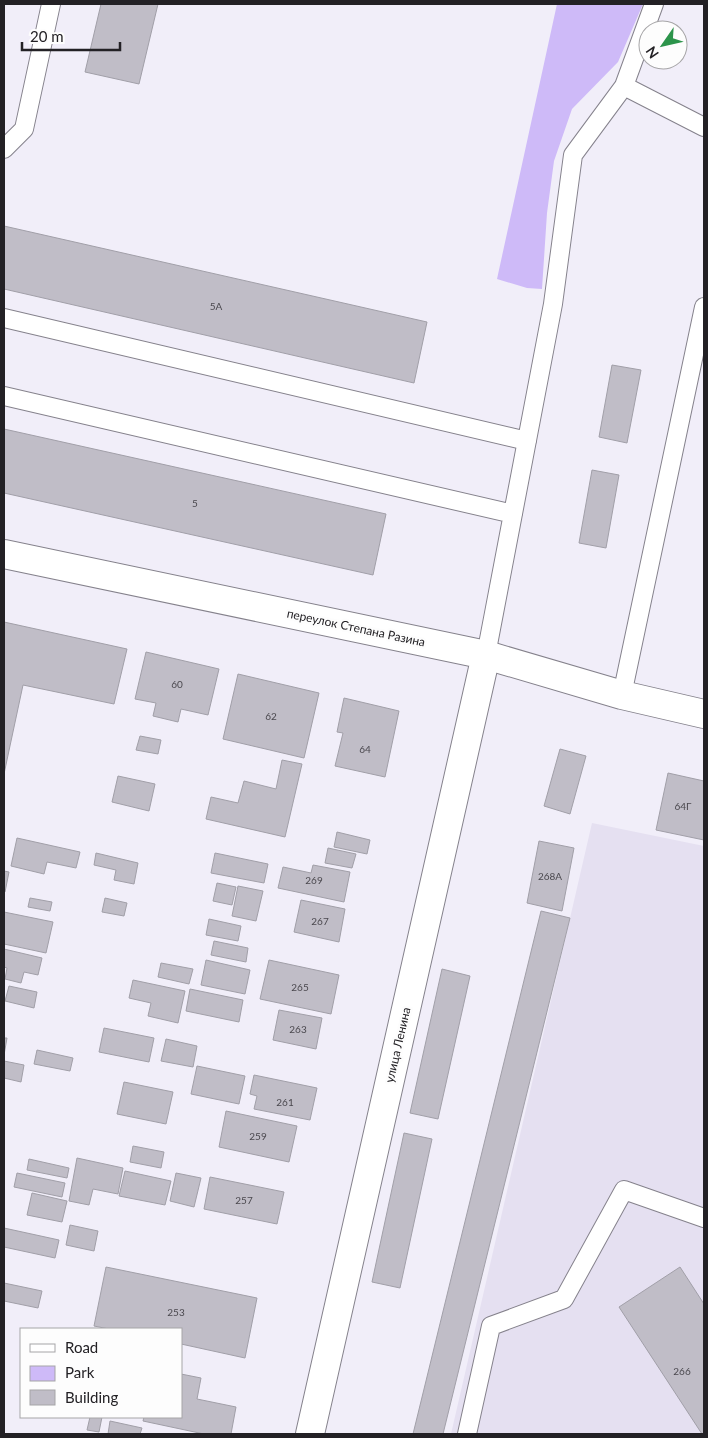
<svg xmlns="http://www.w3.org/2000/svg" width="708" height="1438" viewBox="0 0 708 1438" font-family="Lato,sans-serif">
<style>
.built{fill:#e5e0f1}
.green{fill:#cebaf8}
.building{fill:#c0bdc7;stroke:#a19fa8}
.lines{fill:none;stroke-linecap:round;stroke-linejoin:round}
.service-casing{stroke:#85828c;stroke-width:20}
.minor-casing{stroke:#85828c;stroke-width:30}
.tertiary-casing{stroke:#85828c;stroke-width:30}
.service{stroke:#fff;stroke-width:18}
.minor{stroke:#fff;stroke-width:28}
.tertiary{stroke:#fff;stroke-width:28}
.labels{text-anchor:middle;stroke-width:5;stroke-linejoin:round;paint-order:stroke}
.number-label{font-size:10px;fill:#4a484e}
.street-label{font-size:12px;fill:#232125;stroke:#fdfdfd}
</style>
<rect width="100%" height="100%" fill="#f1eef9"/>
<path class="built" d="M 592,823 L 704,846 L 704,1434 L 451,1434 Z"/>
<path class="green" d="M 557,4 L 643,4 L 618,62 L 572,109 L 554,161 L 547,213 L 542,289 L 527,288 L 497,279 Z"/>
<path class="building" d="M 101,4 L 158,4 L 139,84 L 85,72 Z
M 4,226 L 427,322 L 414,383 L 4,289 Z
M 612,365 L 641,370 L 627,443 L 599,437 Z
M 4,429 L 386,514 L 373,575 L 4,493 Z
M 592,470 L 619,475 L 606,548 L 579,543 Z
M 4,622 L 127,649 L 114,704 L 23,685 L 4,774 Z
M 146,652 L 219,669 L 208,715 L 181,709 L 178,722 L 153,716 L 156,703 L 135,699 Z
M 238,674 L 319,693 L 304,758 L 223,739 Z
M 344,698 L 399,711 L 385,777 L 335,766 L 343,733 L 337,732 Z
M 140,736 L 161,740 L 158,754 L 136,750 Z
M 560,749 L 586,756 L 570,814 L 544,806 Z
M 282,760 L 302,764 L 285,837 L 206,819 L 211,797 L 238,803 L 244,781 L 276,789 Z
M 668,773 L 704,781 L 704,840 L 656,830 Z
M 118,776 L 155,784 L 149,811 L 112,802 Z
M 337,832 L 370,840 L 367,854 L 334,847 Z
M 17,838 L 80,852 L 76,868 L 47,862 L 44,874 L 11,866 Z
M 539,841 L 574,848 L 562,911 L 527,903 Z
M 328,848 L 356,854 L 352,868 L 325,863 Z
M 96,853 L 138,863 L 134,884 L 114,880 L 116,870 L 94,865 Z
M 215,853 L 268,864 L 264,883 L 211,873 Z
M 313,865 L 350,872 L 344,902 L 278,888 L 283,867 L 311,873 Z
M 4,871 L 9,872 L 5,892 L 4,892 Z
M 217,883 L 236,887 L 232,905 L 213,901 Z
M 238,886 L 263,891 L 256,921 L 232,916 Z
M 30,898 L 52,902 L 50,911 L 28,907 Z
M 105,898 L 127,903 L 124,916 L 102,912 Z
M 301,900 L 345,909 L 339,942 L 294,932 Z
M 541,911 L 570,918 L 443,1434 L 413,1434 Z
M 4,912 L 53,922 L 46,953 L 4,944 Z
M 209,919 L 241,926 L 238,941 L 206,935 Z
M 214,941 L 248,948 L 246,962 L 211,955 Z
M 4,949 L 42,958 L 38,975 L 24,972 L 21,983 L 5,979 L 7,968 L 4,967 Z
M 206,960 L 250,970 L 245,994 L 201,985 Z
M 269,960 L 339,975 L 331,1014 L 260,999 Z
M 161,963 L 193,969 L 189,984 L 158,977 Z
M 442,969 L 470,976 L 438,1119 L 410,1113 Z
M 133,980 L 185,991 L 178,1023 L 148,1016 L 151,1003 L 129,998 Z
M 9,986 L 37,992 L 34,1008 L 5,1001 Z
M 190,989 L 243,1000 L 239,1022 L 186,1011 Z
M 279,1010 L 322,1018 L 316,1049 L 273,1040 Z
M 104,1028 L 154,1038 L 149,1062 L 99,1052 Z
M 4,1038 L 7,1038 L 4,1055 Z
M 166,1039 L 197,1046 L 193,1067 L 161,1061 Z
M 37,1050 L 73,1058 L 70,1071 L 34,1064 Z
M 4,1061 L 24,1065 L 21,1082 L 4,1078 Z
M 197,1066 L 245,1076 L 239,1104 L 191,1094 Z
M 254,1075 L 317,1088 L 310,1120 L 254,1109 L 257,1096 L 250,1094 Z
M 124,1082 L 173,1092 L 166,1124 L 117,1114 Z
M 226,1111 L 297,1126 L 289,1162 L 219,1147 Z
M 404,1133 L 432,1139 L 400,1288 L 372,1282 Z
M 133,1146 L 164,1152 L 161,1168 L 130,1162 Z
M 77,1158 L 123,1168 L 118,1194 L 93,1189 L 89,1205 L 69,1201 Z
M 29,1159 L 69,1168 L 67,1178 L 27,1170 Z
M 125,1171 L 171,1181 L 165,1205 L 119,1196 Z
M 17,1173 L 65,1183 L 62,1197 L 14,1187 Z
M 176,1173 L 201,1178 L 194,1207 L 170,1201 Z
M 210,1177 L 284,1192 L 277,1224 L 204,1209 Z
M 32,1193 L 67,1201 L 62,1222 L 27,1215 Z
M 70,1225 L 98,1231 L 94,1251 L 66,1245 Z
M 4,1228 L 59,1240 L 55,1258 L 4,1247 Z
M 106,1267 L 257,1298 L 245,1358 L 181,1344 L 181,1329 L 109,1329 L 94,1326 Z
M 680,1267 L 704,1304 L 704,1434 L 702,1434 L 619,1307 Z
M 4,1283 L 42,1291 L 38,1308 L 4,1301 Z
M 181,1374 L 201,1378 L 197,1399 L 236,1407 L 231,1434 L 204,1434 L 143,1421 L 144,1417 L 181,1417 Z
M 90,1417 L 102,1417 L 99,1432 L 87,1430 Z
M 110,1421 L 142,1428 L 140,1434 L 108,1434 Z"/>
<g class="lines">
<g class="service-casing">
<path id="service" d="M 624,86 L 704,127
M 4,149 L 24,129 L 51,4
M 4,318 L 527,441
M 4,396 L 513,514
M 486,655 L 553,304 L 573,155 L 624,86 L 654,4
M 622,695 L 704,307
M 467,1434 L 491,1326 L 564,1299 L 624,1190 L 704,1218"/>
</g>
<g class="minor-casing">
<path id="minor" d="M 486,655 L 622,695 L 704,714"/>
</g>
<g class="tertiary-casing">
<path id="tertiary" d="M 4,554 L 486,655 L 310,1434"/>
</g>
<use href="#service" class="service"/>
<use href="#minor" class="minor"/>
<use href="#tertiary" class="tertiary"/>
</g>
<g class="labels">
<g class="number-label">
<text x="216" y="310">5А</text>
<text x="195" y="507">5</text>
<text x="177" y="688">60</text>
<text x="271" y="720">62</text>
<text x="365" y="753">64</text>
<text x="683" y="810">64Г</text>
<text x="550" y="880">268А</text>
<text x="314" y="884">269</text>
<text x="320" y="925">267</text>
<text x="300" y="991">265</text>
<text x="298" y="1033">263</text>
<text x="285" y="1106">261</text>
<text x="258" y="1140">259</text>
<text x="244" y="1204">257</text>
<text x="176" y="1316">253</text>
<text x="682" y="1375">266</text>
</g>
<g class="street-label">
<text transform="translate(356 628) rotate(12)" y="4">переулок Степана Разина</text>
<text transform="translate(398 1045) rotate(-77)" y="4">улица Ленина</text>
</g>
</g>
<rect width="708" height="1438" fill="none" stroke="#232125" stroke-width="10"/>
<rect x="20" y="1328" width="162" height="90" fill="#fdfdfd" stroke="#a6a5a7"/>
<rect x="30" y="1344" width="25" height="8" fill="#ffffff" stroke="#a6a5a7"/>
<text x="65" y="1353" font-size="15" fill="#232125">Road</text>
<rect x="30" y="1366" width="25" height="15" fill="#cebaf8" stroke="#a6a5a7"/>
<text x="65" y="1378" font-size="15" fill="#232125">Park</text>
<rect x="30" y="1390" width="25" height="15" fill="#c0bdc7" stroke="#a6a5a7"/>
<text x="65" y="1403" font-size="15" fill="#232125">Building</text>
<g transform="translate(663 45) rotate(236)"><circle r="24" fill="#fdfdfd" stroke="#a6a5a7"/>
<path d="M0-4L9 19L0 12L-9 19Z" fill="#2c944b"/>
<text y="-8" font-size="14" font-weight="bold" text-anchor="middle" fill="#232125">N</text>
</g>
<path d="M22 42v8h98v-8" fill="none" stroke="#232125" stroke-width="2.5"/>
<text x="30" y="42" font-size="15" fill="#232125" stroke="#fdfdfd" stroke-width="4" paint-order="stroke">20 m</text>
</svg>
